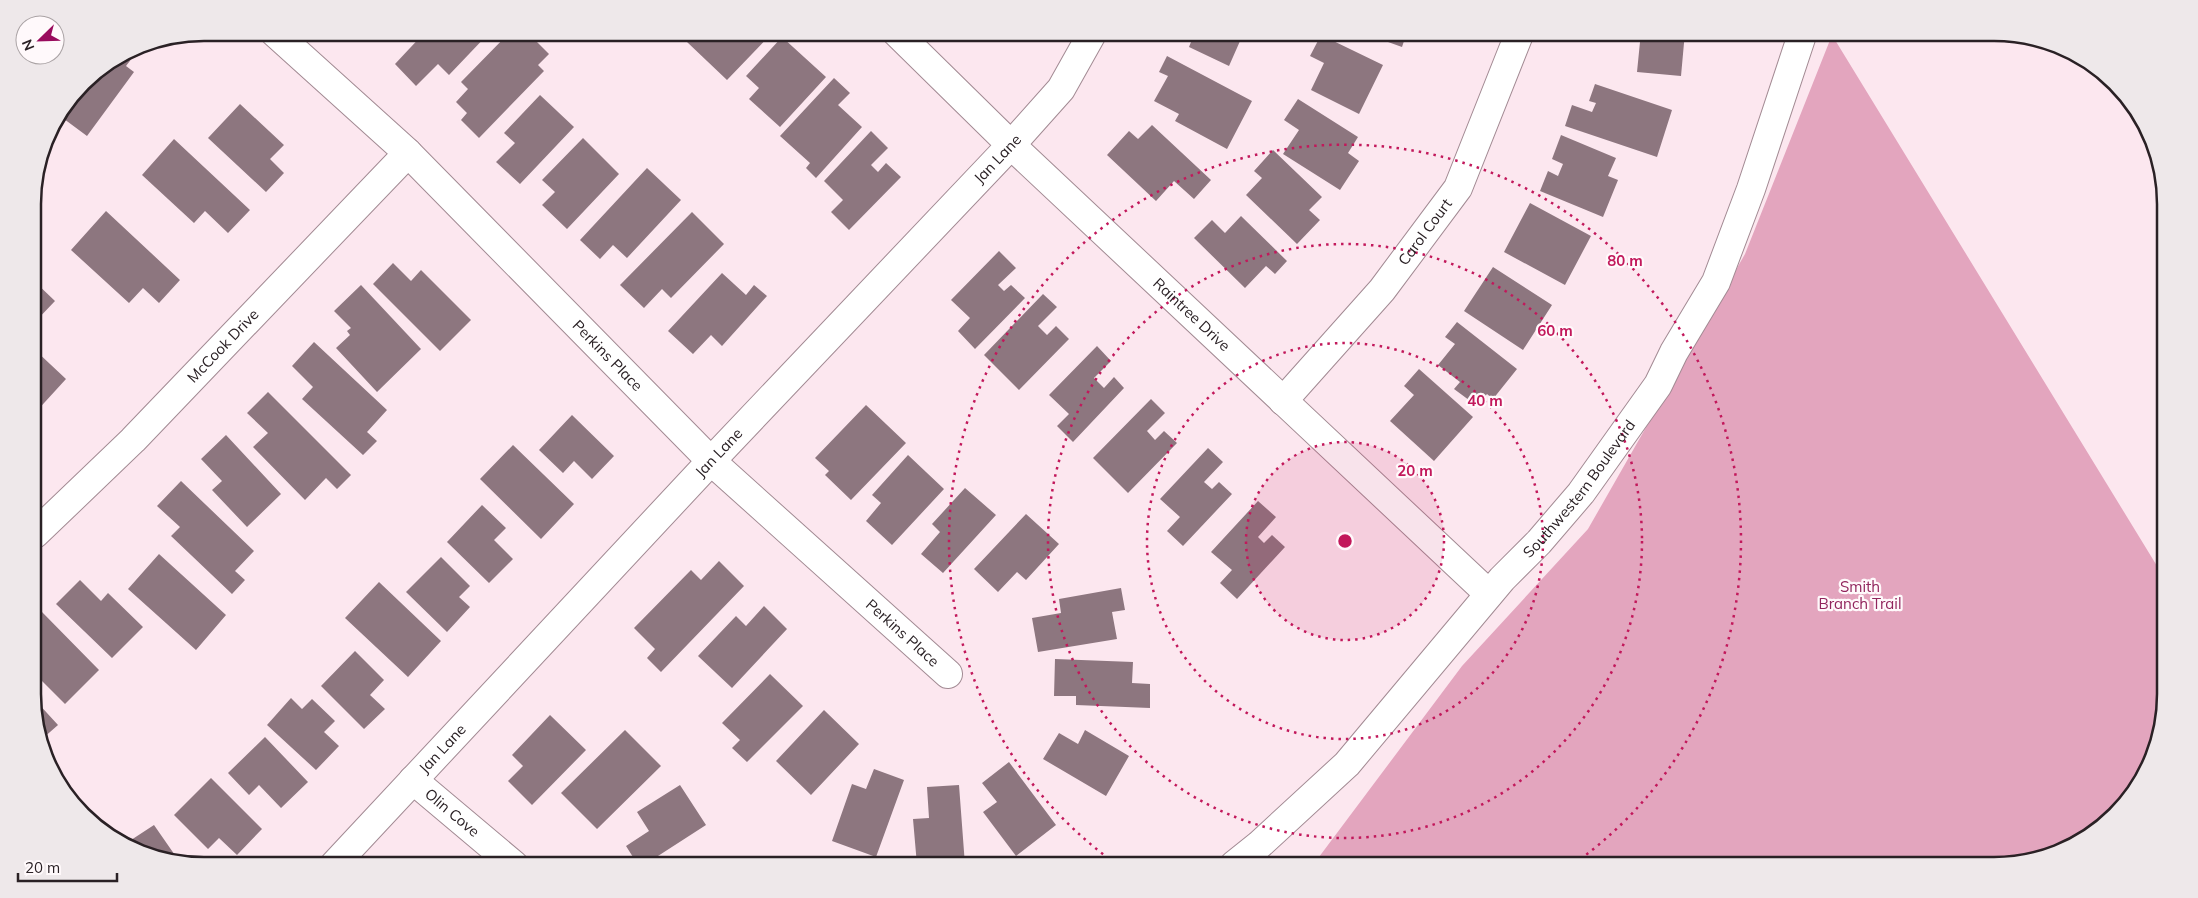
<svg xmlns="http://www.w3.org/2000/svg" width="2198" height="898" viewBox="0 0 2198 898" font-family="Mulish,sans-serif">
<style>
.green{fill:#e3a5be}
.building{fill:#8d767f}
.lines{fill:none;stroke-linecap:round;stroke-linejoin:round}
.minor-casing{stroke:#a28a93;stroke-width:30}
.minor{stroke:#fff;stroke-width:28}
.ring{fill:none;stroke:#c2185b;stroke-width:2.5;stroke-dasharray:2.5 5}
.labels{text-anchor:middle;stroke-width:4.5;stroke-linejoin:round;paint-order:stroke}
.street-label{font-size:15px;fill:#2a2125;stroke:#fff9fb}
.park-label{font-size:15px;fill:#91245c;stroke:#fff9fb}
.rim{fill:none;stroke:#2a2125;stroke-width:2.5}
.centre{fill:#c2185b;stroke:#fff9fb;stroke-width:2.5}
.ring-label{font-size:15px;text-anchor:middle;font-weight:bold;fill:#c2185b;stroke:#fff9fb;stroke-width:4.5;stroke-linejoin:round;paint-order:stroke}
</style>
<rect width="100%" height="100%" fill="#fce7ef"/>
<path class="green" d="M 1832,35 L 2165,579 L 2165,694 L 2156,749 L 2130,798 L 2098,830 L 2049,856 L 2005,865 L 1313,865 L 1462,666 L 1588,529 L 1745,254 Z"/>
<path class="building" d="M 363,32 L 381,32 L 372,41 Z
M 425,32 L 490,32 L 449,75 L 438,64 L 416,86 L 395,64 Z
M 510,32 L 527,32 L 549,54 L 538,65 L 544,71 L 479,138 L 461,120 L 467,113 L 456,102 L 468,89 L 461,82 Z
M 696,32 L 773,32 L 727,80 L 687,42 Z
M 1195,32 L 1244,32 L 1229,66 L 1189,47 Z
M 1360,32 L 1407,32 L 1402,47 Z
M 1641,32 L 1685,32 L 1681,76 L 1637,72 Z
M 1321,35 L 1383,65 L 1359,114 L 1311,90 L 1324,63 L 1310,56 Z
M 782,37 L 826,77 L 780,127 L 749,99 L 759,88 L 746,76 Z
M 139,45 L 142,45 L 126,66 L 134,72 L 87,136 L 60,116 L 91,75 Z
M 1167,56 L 1252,101 L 1227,149 L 1175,121 L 1179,114 L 1154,101 L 1168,76 L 1159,72 Z
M 834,78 L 850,93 L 838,105 L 862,127 L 816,178 L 806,168 L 810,163 L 780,136 Z
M 1595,84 L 1672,110 L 1657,157 L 1565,126 L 1572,105 L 1592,112 L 1596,103 L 1589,101 Z
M 540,95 L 574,127 L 520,184 L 496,162 L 515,143 L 504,133 Z
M 1298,99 L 1358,137 L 1348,153 L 1359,161 L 1340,190 L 1283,154 L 1299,130 L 1284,120 Z
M 240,104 L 284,145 L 270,159 L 284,173 L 266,192 L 208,138 Z
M 1152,125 L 1211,180 L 1194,199 L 1174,181 L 1156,201 L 1107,155 L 1129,131 L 1138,139 Z
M 871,131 L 888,148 L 871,165 L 878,172 L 886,163 L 901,177 L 849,230 L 831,212 L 843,200 L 824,181 Z
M 1561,135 L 1616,158 L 1608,176 L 1618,180 L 1603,217 L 1540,191 L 1548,171 L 1558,176 L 1563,164 L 1552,159 Z
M 583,138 L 619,174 L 567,229 L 542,205 L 555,192 L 542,180 Z
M 174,139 L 250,210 L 228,233 L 205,211 L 194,223 L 142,175 Z
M 1273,150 L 1322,197 L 1309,210 L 1320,220 L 1297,244 L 1246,195 L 1262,178 L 1254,171 Z
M 647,168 L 681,200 L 627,258 L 613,245 L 600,259 L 580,240 Z
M 1530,203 L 1591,236 L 1565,285 L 1504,252 Z
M 106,211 L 180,280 L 159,303 L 143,288 L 129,303 L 71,250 Z
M 692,212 L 724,244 L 671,298 L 662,289 L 644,308 L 620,285 Z
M 1241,216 L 1287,261 L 1275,274 L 1266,266 L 1245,288 L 1194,238 L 1212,220 L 1225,233 Z
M 999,251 L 1016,268 L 998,285 L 1004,291 L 1011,285 L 1025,298 L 975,349 L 958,331 L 970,318 L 951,300 Z
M 393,263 L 411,281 L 421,270 L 471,320 L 440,351 L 373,284 Z
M 1493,267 L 1552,305 L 1523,350 L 1464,311 Z
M 722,273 L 746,295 L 754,285 L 767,296 L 722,346 L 711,335 L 693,354 L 668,331 Z
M 33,280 L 55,301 L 34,323 Z
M 361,285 L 421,349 L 377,392 L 336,348 L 350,335 L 347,331 L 351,328 L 334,311 Z
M 1043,294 L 1057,307 L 1038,326 L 1047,335 L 1056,326 L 1069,339 L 1019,390 L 984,355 Z
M 1457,322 L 1517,369 L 1493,399 L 1487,394 L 1477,406 L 1454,389 L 1460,382 L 1438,365 L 1455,344 L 1445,337 Z
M 314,342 L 387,410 L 367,432 L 377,441 L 363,455 L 302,399 L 313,387 L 292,366 Z
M 1097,346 L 1111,361 L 1094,378 L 1104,388 L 1114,377 L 1124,388 L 1073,442 L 1057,426 L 1069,414 L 1049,395 Z
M 34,349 L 66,379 L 34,414 Z
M 1419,369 L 1473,417 L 1434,461 L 1390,421 L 1414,395 L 1404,386 Z
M 268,392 L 351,475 L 337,489 L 326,478 L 305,500 L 253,447 L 268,433 L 247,413 Z
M 1151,399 L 1165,413 L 1147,431 L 1155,440 L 1164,431 L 1177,443 L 1128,493 L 1093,458 Z
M 866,405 L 906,443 L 851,500 L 825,475 L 829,471 L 815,458 Z
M 572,415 L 614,456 L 592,479 L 574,461 L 563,473 L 539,450 Z
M 226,435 L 281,494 L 247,527 L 212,490 L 222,481 L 201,459 Z
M 513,445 L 574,504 L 541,539 L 480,479 Z
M 1208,448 L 1223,462 L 1204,482 L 1212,489 L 1219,482 L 1232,494 L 1183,546 L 1167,531 L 1180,517 L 1160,499 Z
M 908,455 L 944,489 L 892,545 L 866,521 L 881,503 L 872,495 Z
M 181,481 L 254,551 L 235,571 L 245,580 L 232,594 L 171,536 L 180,527 L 157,506 Z
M 965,488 L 996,515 L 943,573 L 921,554 L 940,532 L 932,524 Z
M 1258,501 L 1276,517 L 1258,537 L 1264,543 L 1272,535 L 1285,547 L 1237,599 L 1220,583 L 1232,570 L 1211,552 Z
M 482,505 L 506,528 L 494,540 L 513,559 L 489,583 L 447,542 Z
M 1026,514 L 1059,544 L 1026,580 L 1017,572 L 998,592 L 974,569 Z
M 159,554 L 226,615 L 196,650 L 128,589 Z
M 441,557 L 470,586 L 459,597 L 470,607 L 447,632 L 406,592 Z
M 719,561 L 744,586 L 661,672 L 647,658 L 655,649 L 634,628 L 691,570 L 701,580 Z
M 80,580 L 101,601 L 108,593 L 143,627 L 112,658 L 56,604 Z
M 379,582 L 441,641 L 408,677 L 345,618 Z
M 1121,588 L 1125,610 L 1112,612 L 1117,639 L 1038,652 L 1032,618 L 1061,613 L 1059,599 Z
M 764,606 L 787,629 L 732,688 L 698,656 L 736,616 L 746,626 Z
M 42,612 L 99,670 L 65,704 L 35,674 L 35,663 L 42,657 L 35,650 L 35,619 Z
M 355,651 L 384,680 L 370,695 L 385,709 L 364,729 L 321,686 Z
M 1055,659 L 1133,662 L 1132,683 L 1150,684 L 1150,708 L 1076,705 L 1076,696 L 1054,696 Z
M 770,674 L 803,706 L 747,762 L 732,748 L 740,740 L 722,723 Z
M 291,698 L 302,709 L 312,699 L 335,721 L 324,732 L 339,746 L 316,770 L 267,725 Z
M 36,701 L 58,725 L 42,739 L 36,727 Z
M 824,710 L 859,744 L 811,795 L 776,761 Z
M 550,715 L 586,750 L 532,805 L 508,781 L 523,766 L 512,755 Z
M 625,730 L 661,766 L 597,829 L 561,793 Z
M 1085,730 L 1129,756 L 1106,796 L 1043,759 L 1059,733 L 1078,744 Z
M 265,737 L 308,782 L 281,808 L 259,785 L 249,795 L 228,773 Z
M 1009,762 L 1056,825 L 1016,856 L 983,812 L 997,802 L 982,783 Z
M 874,769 L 904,780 L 876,857 L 832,841 L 852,784 L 866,789 Z
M 211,778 L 262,829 L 237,855 L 219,838 L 208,849 L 174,815 Z
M 680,785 L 706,825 L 644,865 L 638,865 L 626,846 L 649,831 L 637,812 Z
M 959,785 L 965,865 L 917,865 L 913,819 L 929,818 L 927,787 Z
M 154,825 L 179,861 L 149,856 L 128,842 Z"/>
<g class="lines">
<g class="minor-casing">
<g id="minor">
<path id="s1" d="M 274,32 L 408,153 L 711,461 L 948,674"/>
<path id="s2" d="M 896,32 L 1011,145 L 1489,594"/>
<path id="s3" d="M 1283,401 L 1382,290 L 1458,188 L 1520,32"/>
<path id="s4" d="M 35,534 L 133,440 L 408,153"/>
<path id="s5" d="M 413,780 L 514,865"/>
<path id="s6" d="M 334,865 L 711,461 L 1011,145 L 1061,89 L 1093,32"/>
<path id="s7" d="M 1234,865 L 1259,845 L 1347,764 L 1502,579 L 1539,542 L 1581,493 L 1658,385 L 1674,352 L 1716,282 L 1751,189 L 1803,32"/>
</g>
</g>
<use href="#minor" class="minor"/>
</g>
<circle cx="1345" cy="541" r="99" fill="#c2185b" fill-opacity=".12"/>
<g class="ring">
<circle cx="1345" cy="541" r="99"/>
<circle cx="1345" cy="541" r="198"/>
<circle cx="1345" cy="541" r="297"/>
<path d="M1115 863A396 396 0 1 1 1575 863"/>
</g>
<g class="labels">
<g class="street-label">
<text dy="5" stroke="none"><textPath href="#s6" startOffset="969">Jan Lane</textPath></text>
<text dy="5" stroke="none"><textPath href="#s3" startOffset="221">Carol Court</textPath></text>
<text dy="5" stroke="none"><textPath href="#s2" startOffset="409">Raintree Drive</textPath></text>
<text dy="5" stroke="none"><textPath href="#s4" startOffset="266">McCook Drive</textPath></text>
<text dy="5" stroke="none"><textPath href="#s1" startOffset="465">Perkins Place</textPath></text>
<text dy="5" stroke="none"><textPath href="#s6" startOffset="564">Jan Lane</textPath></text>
<text dy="5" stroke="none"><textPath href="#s7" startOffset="512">Southwestern Boulevard</textPath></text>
<text dy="5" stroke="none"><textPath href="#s1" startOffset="870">Perkins Place</textPath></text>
<text dy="5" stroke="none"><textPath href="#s6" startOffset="159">Jan Lane</textPath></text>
<text dy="5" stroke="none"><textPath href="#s5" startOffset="51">Olin Cove</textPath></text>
</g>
<g class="park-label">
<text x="1860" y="592">Smith<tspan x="1860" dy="17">Branch Trail</tspan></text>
</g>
</g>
<path d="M0 0H2198V898H0ZM204 41H1994A163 163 0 0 1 2157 204V694A163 163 0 0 1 1994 857H204A163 163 0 0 1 41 694V204A163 163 0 0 1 204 41Z" fill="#eee8ea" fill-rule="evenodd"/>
<path class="rim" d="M204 41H1994A163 163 0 0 1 2157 204V694A163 163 0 0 1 1994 857H204A163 163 0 0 1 41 694V204A163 163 0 0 1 204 41Z"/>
<circle cx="1345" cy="541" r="8" class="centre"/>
<g class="ring-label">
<text x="1625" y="266">80 m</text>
<text x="1555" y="336">60 m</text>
<text x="1485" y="406">40 m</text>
<text x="1415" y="476">20 m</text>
</g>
<g transform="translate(40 40) rotate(247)"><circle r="24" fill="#fff9fb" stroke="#aaa3a5"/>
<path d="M0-4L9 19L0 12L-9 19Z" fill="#990b5d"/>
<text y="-8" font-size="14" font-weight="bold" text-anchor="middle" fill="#2a2125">N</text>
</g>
<path d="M18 873v8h99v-8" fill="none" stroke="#2a2125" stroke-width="2.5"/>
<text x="25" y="873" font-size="15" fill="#2a2125" stroke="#fff9fb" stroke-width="4" paint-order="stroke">20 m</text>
</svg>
